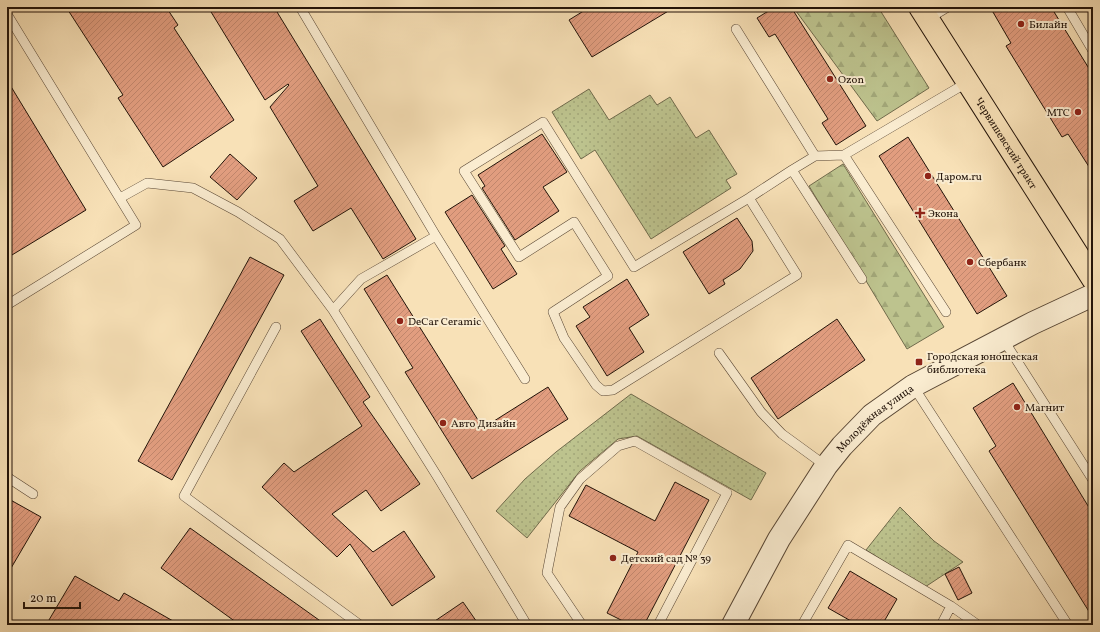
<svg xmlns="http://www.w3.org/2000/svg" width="1100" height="632" viewBox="0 0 1100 632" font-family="Vollkorn,serif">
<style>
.forest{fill:url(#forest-firs);stroke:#706b4c}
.park{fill:url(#park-dots);stroke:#706b4c}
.building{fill:url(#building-hatch);stroke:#221309}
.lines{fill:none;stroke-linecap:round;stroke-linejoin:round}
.service-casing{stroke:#584634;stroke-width:10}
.tertiary-casing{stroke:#584634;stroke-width:24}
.primary-casing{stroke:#221309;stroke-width:24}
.service{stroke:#faecd0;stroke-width:9}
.tertiary{stroke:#faecd0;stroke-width:22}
.primary{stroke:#f8e1b7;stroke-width:22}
.poi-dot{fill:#8f2418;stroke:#faecd0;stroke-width:1.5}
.labels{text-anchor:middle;stroke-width:4;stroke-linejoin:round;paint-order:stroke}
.poi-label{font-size:11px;fill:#221309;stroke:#faecd0;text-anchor:start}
.street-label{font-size:11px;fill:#221309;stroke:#faecd0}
</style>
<defs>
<pattern id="forest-firs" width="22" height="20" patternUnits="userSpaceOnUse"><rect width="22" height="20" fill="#bdc38e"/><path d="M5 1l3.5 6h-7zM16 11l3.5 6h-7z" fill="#a2a779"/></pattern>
<pattern id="park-dots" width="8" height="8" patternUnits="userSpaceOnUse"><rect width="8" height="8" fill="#bdc38e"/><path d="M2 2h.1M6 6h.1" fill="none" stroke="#a2a779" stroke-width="1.8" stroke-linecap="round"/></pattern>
<pattern id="building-hatch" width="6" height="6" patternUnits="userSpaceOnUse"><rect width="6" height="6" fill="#e19d7f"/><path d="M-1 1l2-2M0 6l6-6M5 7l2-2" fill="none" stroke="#c1866c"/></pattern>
</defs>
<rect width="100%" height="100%" fill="#f8e1b7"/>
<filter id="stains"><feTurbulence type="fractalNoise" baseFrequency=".005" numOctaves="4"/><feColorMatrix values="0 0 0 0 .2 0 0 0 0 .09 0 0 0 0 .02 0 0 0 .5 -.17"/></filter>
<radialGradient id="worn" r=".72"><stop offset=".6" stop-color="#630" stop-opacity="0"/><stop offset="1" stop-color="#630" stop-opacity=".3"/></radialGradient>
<path class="forest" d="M 793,7 L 878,7 L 929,88 L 877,121 Z
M 843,164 L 944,327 L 907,349 L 809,186 Z"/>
<path class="park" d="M 589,89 L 609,120 L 650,95 L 657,105 L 670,97 L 696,138 L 709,130 L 737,174 L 726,180 L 731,188 L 651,239 L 595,150 L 581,159 L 552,112 Z
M 631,394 L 766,473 L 751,500 L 637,436 L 618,439 L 580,471 L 527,538 L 496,511 L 525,479 L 556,452 Z
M 900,507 L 934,541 L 963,562 L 925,587 L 866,550 Z"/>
<path class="building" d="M 66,7 L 166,7 L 178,25 L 174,28 L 234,120 L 163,167 L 118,98 L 123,95 Z
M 208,7 L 274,7 L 416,239 L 383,259 L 351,208 L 313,231 L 294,201 L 318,186 L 270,107 L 289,85 L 288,84 L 265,100 Z
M 590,7 L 675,7 L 592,57 L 569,20 Z
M 775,7 L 791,7 L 866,126 L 836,145 L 822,123 L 828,119 L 775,34 L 769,37 L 757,18 Z
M 990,7 L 1051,7 L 1093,75 L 1093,173 L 1068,134 L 1062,137 L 1006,46 L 1011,43 Z
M 7,80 L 86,210 L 7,258 Z
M 542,134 L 567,172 L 543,187 L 559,211 L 515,240 L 482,188 L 485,186 L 478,175 Z
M 908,137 L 1007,296 L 977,314 L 879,156 Z
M 230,154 L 257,178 L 237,200 L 210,177 Z
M 472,195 L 505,246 L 501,249 L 517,274 L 493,289 L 445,212 Z
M 737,218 L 752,241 L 753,251 L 740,269 L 723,280 L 725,284 L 709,294 L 683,252 Z
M 250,257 L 284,275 L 172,480 L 138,461 Z
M 387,275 L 483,428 L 548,387 L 568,419 L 472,479 L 405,372 L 413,368 L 364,289 Z
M 627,279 L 649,315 L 629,328 L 644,352 L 607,376 L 576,326 L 590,317 L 583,307 Z
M 320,319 L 370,397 L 363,402 L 420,484 L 381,511 L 366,490 L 332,514 L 373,552 L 404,531 L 435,577 L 392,606 L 350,544 L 337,557 L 262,487 L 284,463 L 294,472 L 362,426 L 301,331 Z
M 837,319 L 865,360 L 778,419 L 751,378 Z
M 1013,383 L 1093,514 L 1093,618 L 989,451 L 996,446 L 973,408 Z
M 675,482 L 709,500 L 644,625 L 631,625 L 607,613 L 638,552 L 569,516 L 586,485 L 655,521 Z
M 7,498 L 41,517 L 7,575 Z
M 190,528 L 326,625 L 240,625 L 161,568 Z
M 959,567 L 972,593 L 958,600 L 945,574 Z
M 850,571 L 897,599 L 882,625 L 858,625 L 828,608 Z
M 75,576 L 119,601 L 124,593 L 180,625 L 46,625 Z
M 463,602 L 479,625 L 429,625 Z"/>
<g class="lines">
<g class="service-casing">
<path id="service" d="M 300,7 L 436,236 L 361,279 L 333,310
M 1067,7 L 1093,51
M 7,14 L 136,225 L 7,305
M 928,19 L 948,7
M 736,29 L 815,156
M 844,155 L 946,312
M 120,198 L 147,183 L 193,188 L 238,212 L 280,239 L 333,310 L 437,476 L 527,625
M 749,198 L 797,275 L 613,390 L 603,391 L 596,385 L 564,338 L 553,312 L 608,276 L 574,222 L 519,257 L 464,171 L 543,122 L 634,267 L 749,198 L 792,170
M 436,236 L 525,379
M 862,279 L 792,170 L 815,156 L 844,155 L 968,82
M 276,327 L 184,496 L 360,625
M 1003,339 L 1093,480
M 719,353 L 761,412 L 782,434 L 826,466
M 913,386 L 1068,625
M 7,477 L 33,494
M 582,625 L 547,573 L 560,507 L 580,479 L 618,446 L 635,441 L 727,493 L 658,625
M 802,625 L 848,545 L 951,606 L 978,625
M 941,625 L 951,606"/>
</g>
<g class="tertiary-casing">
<g id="tertiary">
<path id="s1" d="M 733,625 L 779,539 L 826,466 L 842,446 L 872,415 L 913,386 L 1033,323 L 1093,295"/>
</g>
</g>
<g class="primary-casing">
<g id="primary">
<path id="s2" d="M 920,7 L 1093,279"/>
</g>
</g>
<use href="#service" class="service"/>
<use href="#tertiary" class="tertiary"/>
<use href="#primary" class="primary"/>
</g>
<g class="poi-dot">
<circle cx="1021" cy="24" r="4"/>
<circle cx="830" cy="79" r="4"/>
<circle cx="1078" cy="112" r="4"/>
<circle cx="928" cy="176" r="4"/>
<path d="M918 207h4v4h4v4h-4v4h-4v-4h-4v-4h4z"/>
<circle cx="970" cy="262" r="4"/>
<circle cx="400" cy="321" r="4"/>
<rect x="915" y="358" width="8" height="8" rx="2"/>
<circle cx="1017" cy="407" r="4"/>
<circle cx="443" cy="423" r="4"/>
<circle cx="613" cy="558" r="4"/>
</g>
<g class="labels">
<g class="poi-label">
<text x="1029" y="28">Билайн</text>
<text x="838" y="83">Ozon</text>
<text x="1070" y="116" text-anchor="end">МТС</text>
<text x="936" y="180">Даром.ru</text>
<text x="928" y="217">Экона</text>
<text x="978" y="266">Сбербанк</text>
<text x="408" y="325">DeCar Ceramic</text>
<text x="927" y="360">Городская юношеская<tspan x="927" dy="13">библиотека</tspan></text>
<text x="1025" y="411">Магнит</text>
<text x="451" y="427">Авто Дизайн</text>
<text x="621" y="562">Детский сад № 39</text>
</g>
<g class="street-label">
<text dy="4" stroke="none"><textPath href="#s2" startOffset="161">Червишевский тракт</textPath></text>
<text dy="4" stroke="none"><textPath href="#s1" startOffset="253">Молодёжная улица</textPath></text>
</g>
</g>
<rect width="1100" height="632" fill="none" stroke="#f8e1b7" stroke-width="24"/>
<rect x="8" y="8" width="1084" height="616" fill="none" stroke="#221309" stroke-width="2"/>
<rect x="12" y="12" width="1076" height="608" fill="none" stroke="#221309"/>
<path d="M24 602v6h56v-6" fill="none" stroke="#221309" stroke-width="2"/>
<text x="30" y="602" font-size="12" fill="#221309" stroke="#faecd0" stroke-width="3" paint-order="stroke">20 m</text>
<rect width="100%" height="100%" filter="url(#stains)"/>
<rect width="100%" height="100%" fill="url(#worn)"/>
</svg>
